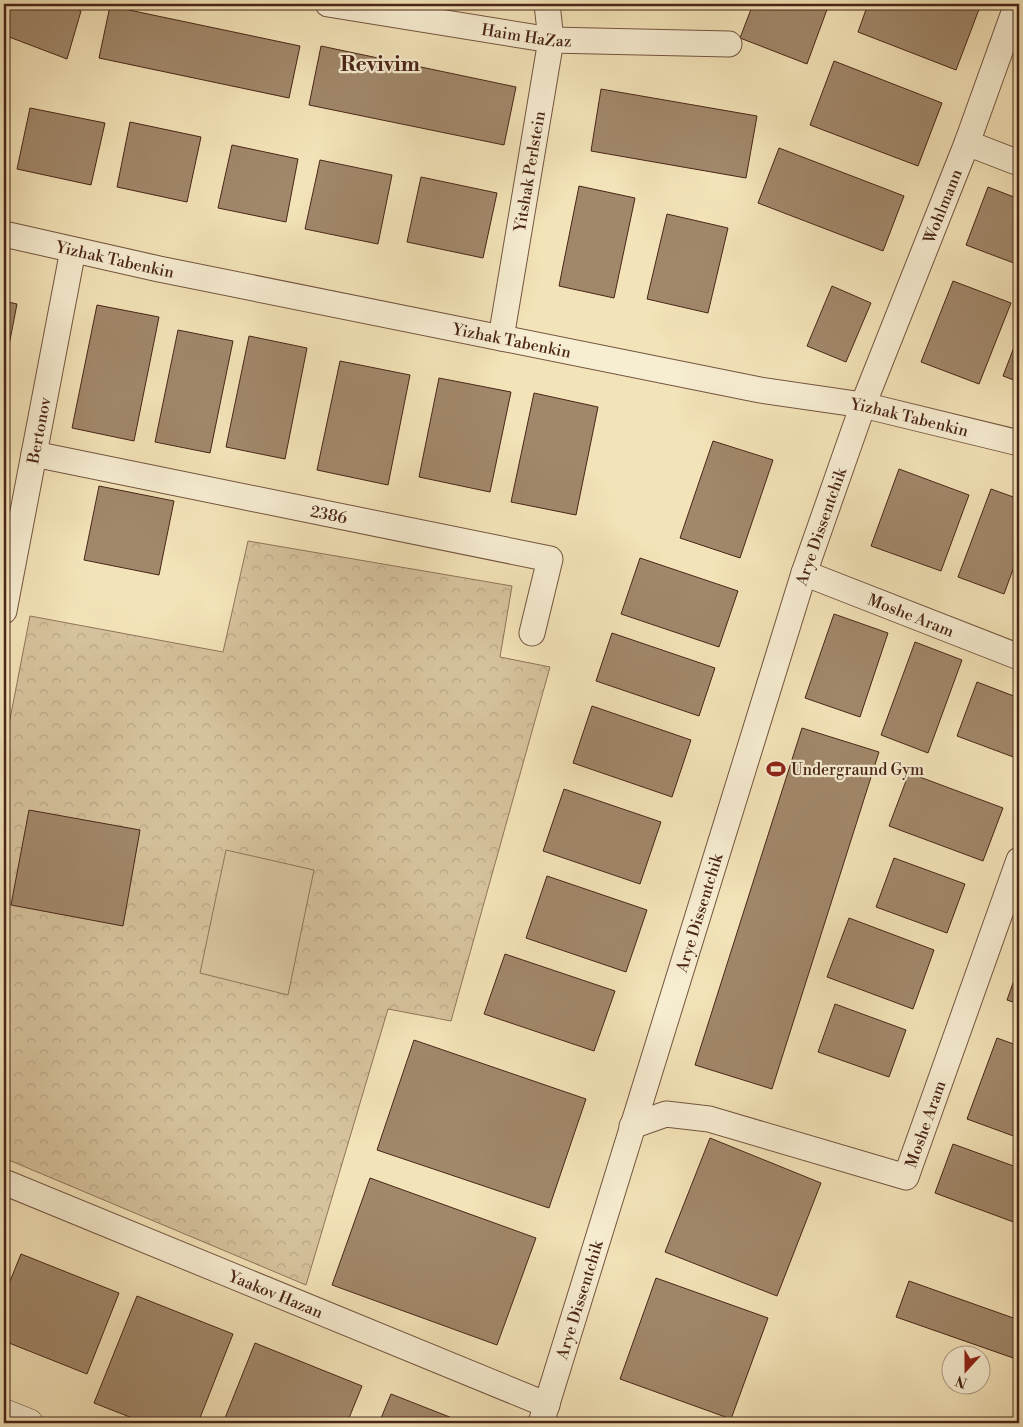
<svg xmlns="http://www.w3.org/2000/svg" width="1023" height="1427" viewBox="0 0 1023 1427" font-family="'Libre Bodoni',serif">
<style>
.park{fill:url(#park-crowns);stroke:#90745a}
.pitch{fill:#d6c39d;stroke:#90745a}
.building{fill:#a1886b;stroke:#492517}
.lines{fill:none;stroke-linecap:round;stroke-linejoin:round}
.minor-casing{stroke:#74543f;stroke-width:27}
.tertiary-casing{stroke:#74543f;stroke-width:29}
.minor{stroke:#f7edd1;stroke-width:25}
.tertiary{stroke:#f7edd1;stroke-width:28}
.labels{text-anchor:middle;stroke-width:4.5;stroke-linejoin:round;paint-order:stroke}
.street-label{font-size:16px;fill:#492517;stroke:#f7edd1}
.poi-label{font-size:16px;fill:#492517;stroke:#f7edd1;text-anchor:start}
.district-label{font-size:21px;font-weight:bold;fill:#492517;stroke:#f7edd1}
</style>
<defs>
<pattern id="park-crowns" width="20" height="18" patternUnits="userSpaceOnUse" patternTransform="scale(1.25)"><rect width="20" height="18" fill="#d6c39d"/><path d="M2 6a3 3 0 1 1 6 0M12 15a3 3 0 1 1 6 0" fill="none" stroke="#b9a786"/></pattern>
</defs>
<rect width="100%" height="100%" fill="#f3e3b8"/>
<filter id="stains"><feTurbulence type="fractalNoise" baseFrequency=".004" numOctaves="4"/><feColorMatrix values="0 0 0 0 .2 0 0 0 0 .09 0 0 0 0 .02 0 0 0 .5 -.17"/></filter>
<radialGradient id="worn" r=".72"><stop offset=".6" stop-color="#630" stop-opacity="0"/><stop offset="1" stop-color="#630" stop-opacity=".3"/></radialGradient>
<path class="park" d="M 248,541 L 512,586 L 500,657 L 550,667 L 451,1021 L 388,1009 L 306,1285 L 4,1158 L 4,750 L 30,616 L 223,652 Z"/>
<path class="pitch" d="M 226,850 L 314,870 L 288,995 L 200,973 Z"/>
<path class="building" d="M 4,4 L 67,4 L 81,11 L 67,59 L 4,35 Z
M 753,4 L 829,4 L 807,64 L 740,38 Z
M 868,4 L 981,4 L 956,70 L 858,32 Z
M 110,6 L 300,46 L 289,98 L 99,58 Z
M 321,46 L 516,87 L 504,145 L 309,105 Z
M 834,61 L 942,103 L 918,166 L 810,125 Z
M 601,89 L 757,116 L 746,178 L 591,151 Z
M 30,108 L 105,123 L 91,185 L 17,169 Z
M 1019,119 L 1019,138 L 1013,135 Z
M 130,122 L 201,137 L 187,202 L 117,187 Z
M 232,145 L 298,159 L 286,222 L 218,208 Z
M 779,148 L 904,196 L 883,251 L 758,203 Z
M 320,160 L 392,175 L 378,244 L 305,229 Z
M 421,177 L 497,193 L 483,258 L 407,242 Z
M 579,186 L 635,198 L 614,298 L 559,286 Z
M 988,187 L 1019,199 L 1019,265 L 966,245 Z
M 667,214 L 728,228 L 708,313 L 647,299 Z
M 953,281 L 1011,303 L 979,384 L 921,362 Z
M 832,286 L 871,303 L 846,362 L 807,346 Z
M 4,301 L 17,304 L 6,361 L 4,360 Z
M 97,305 L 159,317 L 134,441 L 72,428 Z
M 178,330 L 233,341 L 210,453 L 155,442 Z
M 1019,334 L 1019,382 L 1003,376 Z
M 249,336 L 307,348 L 285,459 L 226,447 Z
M 340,361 L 410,375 L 388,485 L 317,470 Z
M 439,378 L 511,392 L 490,492 L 419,477 Z
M 534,393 L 598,407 L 576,515 L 511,502 Z
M 713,441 L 773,460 L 740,558 L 680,538 Z
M 899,469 L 969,495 L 941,571 L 871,546 Z
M 99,486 L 174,501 L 159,575 L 84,560 Z
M 991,489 L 1019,499 L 1019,553 L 1004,594 L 958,577 Z
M 640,558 L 738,591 L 719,647 L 621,614 Z
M 834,614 L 888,633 L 860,717 L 805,698 Z
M 612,633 L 715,668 L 699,716 L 596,681 Z
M 915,642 L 962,660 L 928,753 L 881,735 Z
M 977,682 L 1019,698 L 1019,751 L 1016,758 L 957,736 Z
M 592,706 L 691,740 L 672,797 L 573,763 Z
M 802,728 L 879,752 L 772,1089 L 695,1065 Z
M 909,773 L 1003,808 L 983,861 L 889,826 Z
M 564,789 L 661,822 L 640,884 L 543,851 Z
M 29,810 L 140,830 L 123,926 L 11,905 Z
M 894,858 L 965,884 L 947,933 L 876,907 Z
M 547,876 L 647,910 L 626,972 L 526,938 Z
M 849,918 L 934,950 L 913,1009 L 827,977 Z
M 505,954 L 615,991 L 594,1051 L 484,1014 Z
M 1019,966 L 1019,1004 L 1007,1000 Z
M 835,1004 L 906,1030 L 889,1077 L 818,1052 Z
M 997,1038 L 1019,1046 L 1019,1138 L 967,1119 Z
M 414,1040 L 586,1099 L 549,1208 L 377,1150 Z
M 710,1138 L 821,1183 L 777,1296 L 665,1252 Z
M 953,1144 L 1019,1168 L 1019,1224 L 935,1193 Z
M 370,1178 L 536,1238 L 497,1345 L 332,1285 Z
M 21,1254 L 119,1293 L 87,1374 L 4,1341 L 4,1296 Z
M 656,1278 L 768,1318 L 731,1419 L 620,1379 Z
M 909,1281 L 1019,1320 L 1019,1360 L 896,1317 Z
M 137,1296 L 233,1334 L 198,1423 L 145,1423 L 94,1403 Z
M 255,1343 L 362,1386 L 347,1423 L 223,1423 Z
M 391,1394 L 465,1423 L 379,1423 Z"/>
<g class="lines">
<g class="minor-casing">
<g id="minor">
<path id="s1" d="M 328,4 L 551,40 L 729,44"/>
<path d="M 967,143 L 1019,163"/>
<path id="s2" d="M 4,234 L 159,269 L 760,390 L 863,405 L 1019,443"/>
<path id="s3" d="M 501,338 L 551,40 L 547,4"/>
<path id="s4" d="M 34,454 L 550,559 L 532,633"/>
<path id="s5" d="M 804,573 L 1019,657"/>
<path id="s6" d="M 4,611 L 73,250"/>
<path id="s7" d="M 632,1126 L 666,1114 L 709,1119 L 906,1177 L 1019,860"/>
<path id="s8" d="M 4,1182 L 547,1405"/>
<path id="s9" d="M 541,1423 L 804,573 L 863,405 L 967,143 L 1017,4"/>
</g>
</g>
<g class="tertiary-casing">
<path id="tertiary" d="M 4,1413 L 29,1423"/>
</g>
<use href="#minor" class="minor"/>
<use href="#tertiary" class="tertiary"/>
</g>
<defs>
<g id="stadium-bare" transform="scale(1.5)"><path d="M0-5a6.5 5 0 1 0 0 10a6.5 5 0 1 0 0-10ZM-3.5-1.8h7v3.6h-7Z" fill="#8f2418" stroke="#f7edd1" stroke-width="2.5" paint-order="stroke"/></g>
</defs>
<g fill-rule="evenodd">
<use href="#stadium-bare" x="776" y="769"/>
</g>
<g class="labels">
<g class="street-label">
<text dy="6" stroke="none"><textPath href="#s1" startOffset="201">Haim HaZaz</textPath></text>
<text dy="6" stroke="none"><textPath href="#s3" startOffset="169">Yitshak Perlstein</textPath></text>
<text dy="6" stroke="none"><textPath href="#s9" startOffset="1282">Wohlmann</textPath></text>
<text dy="6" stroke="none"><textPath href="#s2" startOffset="114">Yizhak Tabenkin</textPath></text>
<text dy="6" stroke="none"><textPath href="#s2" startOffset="519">Yizhak Tabenkin</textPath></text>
<text dy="6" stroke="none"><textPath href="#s2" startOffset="924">Yizhak Tabenkin</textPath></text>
<text dy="6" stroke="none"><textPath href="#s6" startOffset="184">Bertonov</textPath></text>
<text dy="6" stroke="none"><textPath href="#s4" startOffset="301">2386</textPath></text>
<text dy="6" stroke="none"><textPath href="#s9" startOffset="939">Arye Dissentchik</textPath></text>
<text dy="6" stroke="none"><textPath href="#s5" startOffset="115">Moshe Aram</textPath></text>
<text dy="6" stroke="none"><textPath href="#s9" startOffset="534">Arye Dissentchik</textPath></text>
<text dy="6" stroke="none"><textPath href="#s7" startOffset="341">Moshe Aram</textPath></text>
<text dy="6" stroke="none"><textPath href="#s8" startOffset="294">Yaakov Hazan</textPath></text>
<text dy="6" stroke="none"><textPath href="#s9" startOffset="129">Arye Dissentchik</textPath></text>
</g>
<g class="poi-label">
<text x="791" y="775">Undergraund Gym</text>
</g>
<g class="district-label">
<text x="380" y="71">Revivim</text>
</g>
</g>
<rect width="1023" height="1427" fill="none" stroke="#f3e3b8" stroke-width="20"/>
<rect x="5" y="5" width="1013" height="1417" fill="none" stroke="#492517" stroke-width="2.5"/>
<rect x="10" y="10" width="1003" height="1407" fill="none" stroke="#492517"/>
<g transform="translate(966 1370) rotate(201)"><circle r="24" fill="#f7edd1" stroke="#b19d87"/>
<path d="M0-4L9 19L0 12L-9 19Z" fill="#8f2418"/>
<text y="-8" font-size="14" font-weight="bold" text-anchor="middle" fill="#492517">N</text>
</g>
<rect width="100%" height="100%" filter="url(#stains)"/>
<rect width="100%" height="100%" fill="url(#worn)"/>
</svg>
